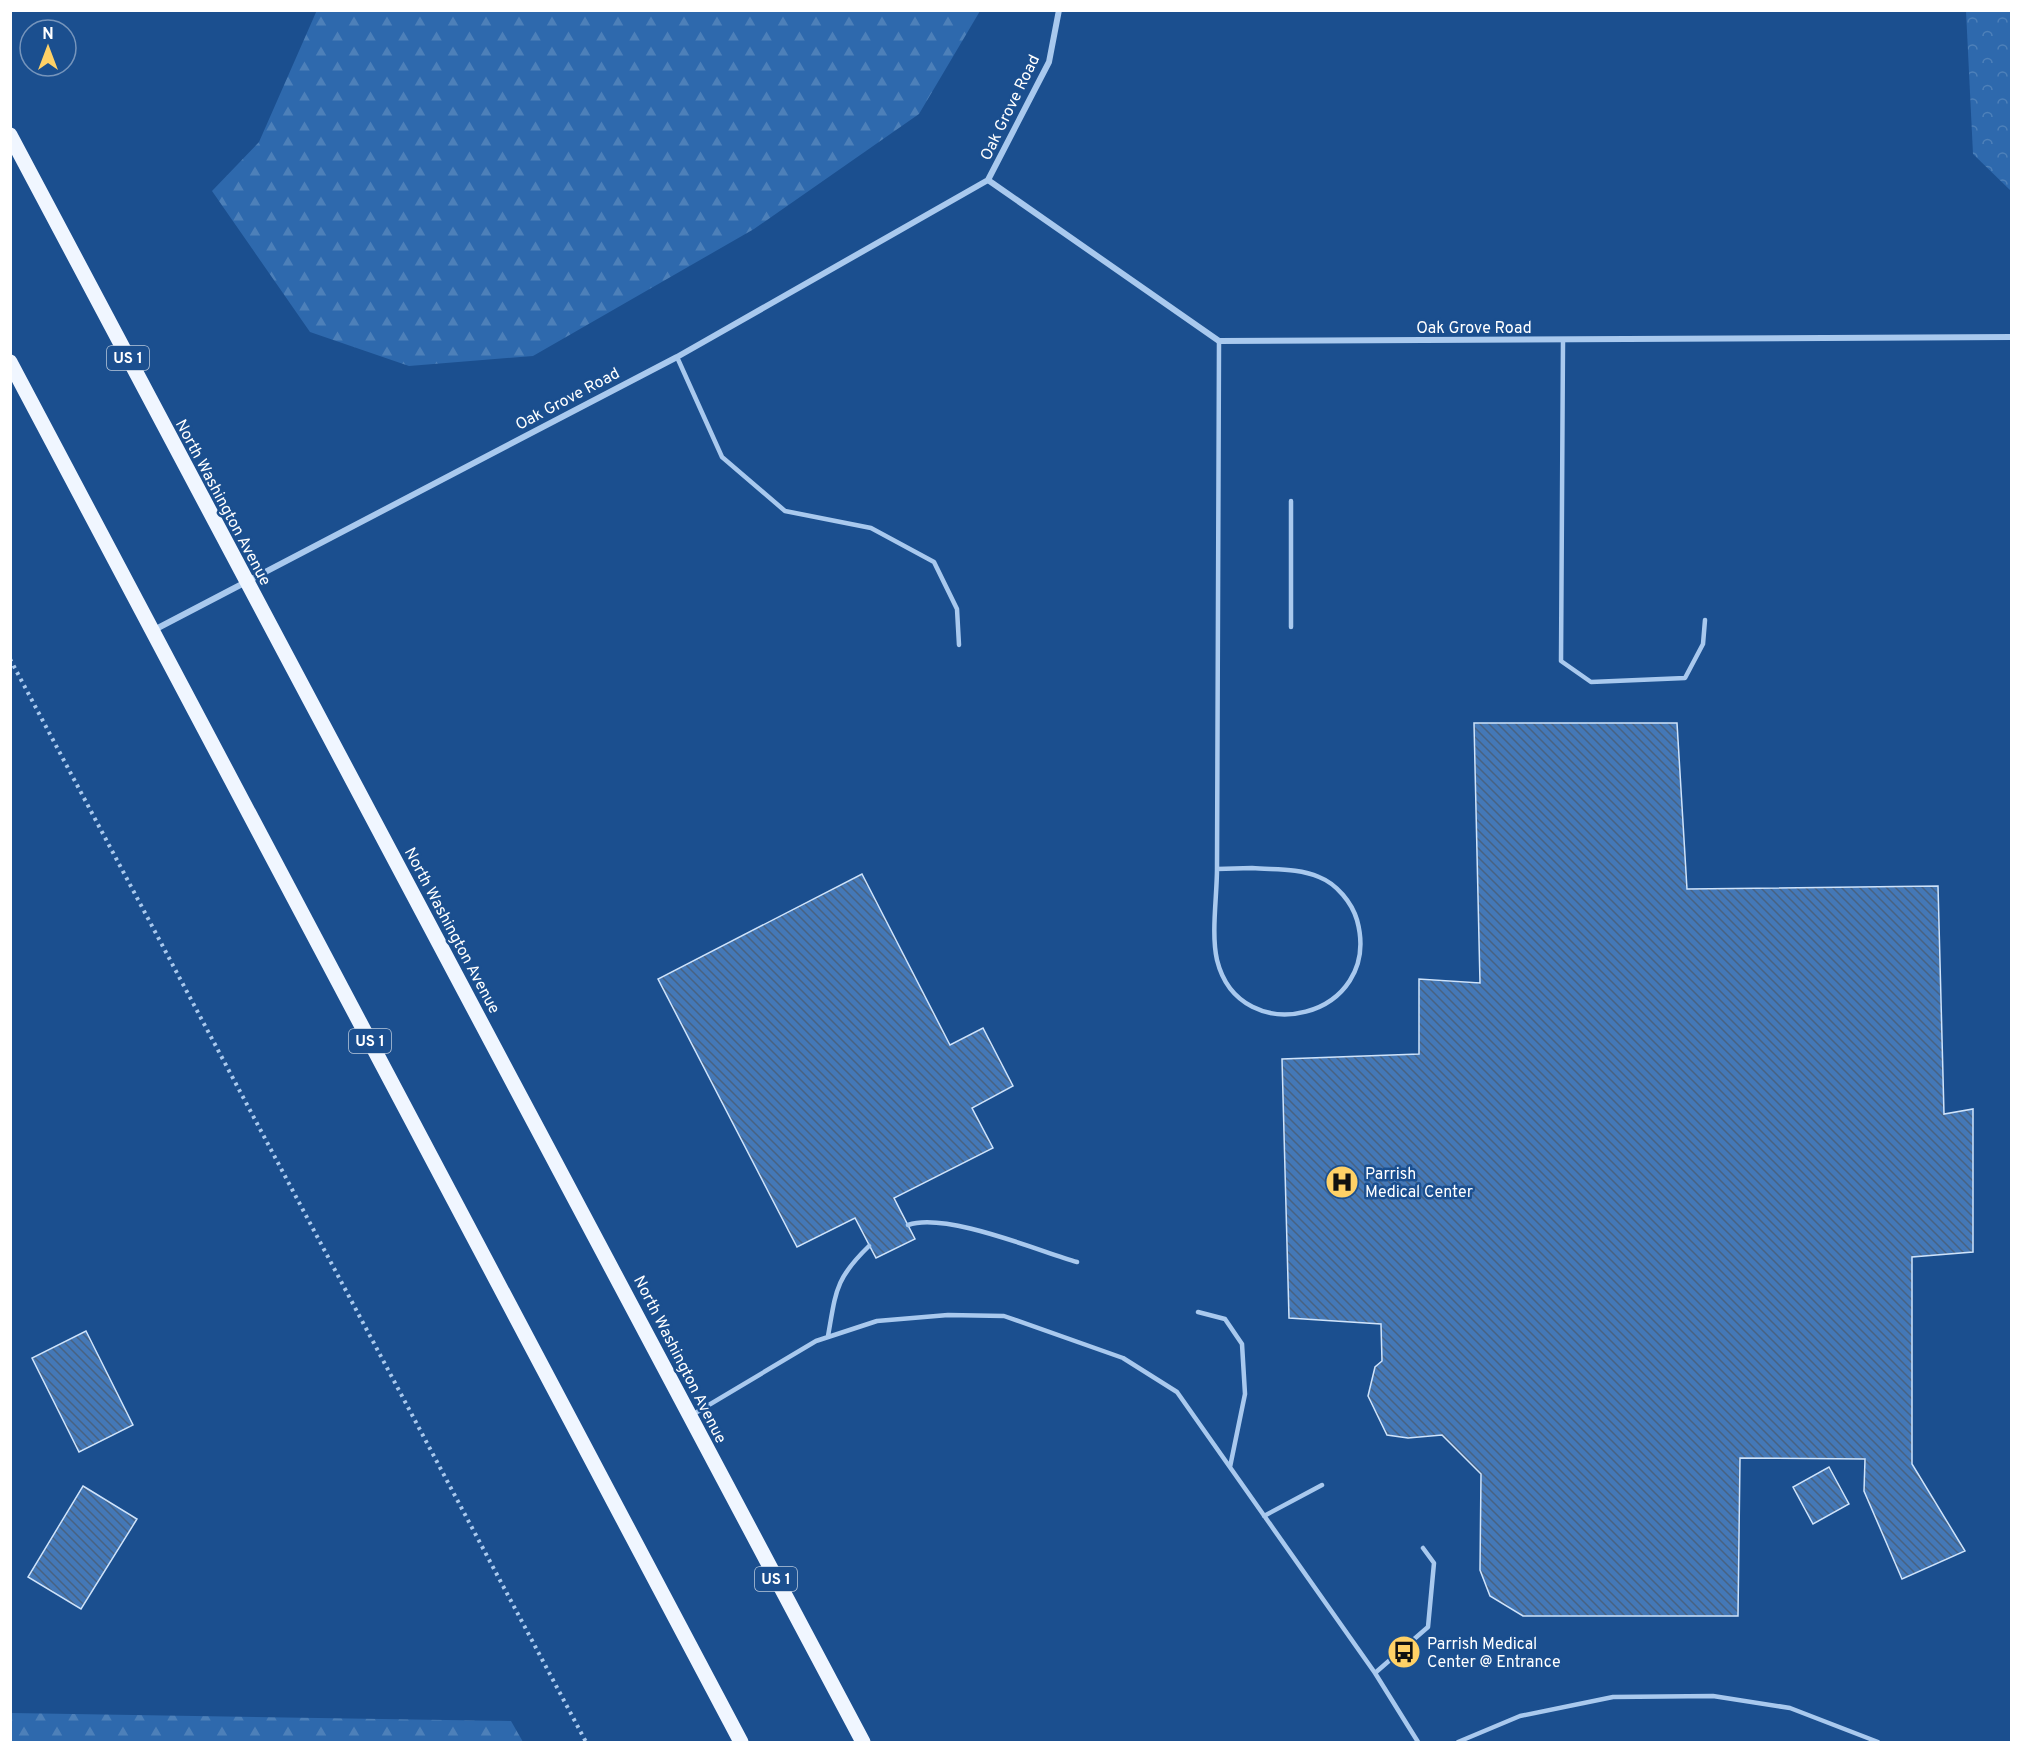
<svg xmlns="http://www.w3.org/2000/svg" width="2022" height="1753" viewBox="0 0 2022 1753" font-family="Overpass,sans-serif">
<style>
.forest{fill:url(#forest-firs)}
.park{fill:url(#park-crowns)}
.building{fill:url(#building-back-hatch);stroke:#cfe3fa;stroke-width:1.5}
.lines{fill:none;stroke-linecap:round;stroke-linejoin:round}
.path{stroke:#a9c9ee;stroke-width:4;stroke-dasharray:3 4.5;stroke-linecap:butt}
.lane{stroke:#a9c9ee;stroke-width:4.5}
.street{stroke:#a9c9ee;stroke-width:6}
.primary{stroke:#f0f6ff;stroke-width:15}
.labels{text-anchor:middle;stroke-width:5;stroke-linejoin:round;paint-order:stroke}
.shield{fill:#1b4f8f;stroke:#bbcadd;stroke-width:1.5}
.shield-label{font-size:15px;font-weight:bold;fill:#fff}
.street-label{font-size:16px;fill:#fff;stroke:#1b4f8f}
.poi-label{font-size:16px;fill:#fff;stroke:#1b4f8f;text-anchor:start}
</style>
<defs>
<pattern id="forest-firs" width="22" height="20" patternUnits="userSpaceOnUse" patternTransform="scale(1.5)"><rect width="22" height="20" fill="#2e69ad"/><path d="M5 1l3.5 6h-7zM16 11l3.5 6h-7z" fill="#4d80b9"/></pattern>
<pattern id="park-crowns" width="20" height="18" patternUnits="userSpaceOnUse" patternTransform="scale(1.5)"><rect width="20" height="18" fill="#2e69ad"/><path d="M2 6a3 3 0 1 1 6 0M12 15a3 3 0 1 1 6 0" fill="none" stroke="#4d80b9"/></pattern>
<pattern id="building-back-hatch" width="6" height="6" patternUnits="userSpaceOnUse" patternTransform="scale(1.5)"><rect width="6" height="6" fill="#4478b7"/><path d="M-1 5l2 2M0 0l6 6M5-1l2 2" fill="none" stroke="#486282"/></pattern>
</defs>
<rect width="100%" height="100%" fill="#1b4f8f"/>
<path class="forest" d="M 317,10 L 980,10 L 980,11 L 919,114 L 754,229 L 533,356 L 409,366 L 310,332 L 212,191 L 259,142 Z
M 11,1713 L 511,1721 L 523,1742 L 11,1742 Z"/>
<path class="park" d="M 1966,11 L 2011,11 L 2011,191 L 1973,154 Z"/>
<path class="building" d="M 1474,723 L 1677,723 L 1687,889 L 1938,886 L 1944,1114 L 1973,1109 L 1973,1252 L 1912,1257 L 1912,1464 L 1965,1551 L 1902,1579 L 1864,1491 L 1865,1459 L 1740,1458 L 1738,1616 L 1523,1616 L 1490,1596 L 1480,1570 L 1481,1474 L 1442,1435 L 1408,1438 L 1387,1435 L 1368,1396 L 1375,1367 L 1382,1361 L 1381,1324 L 1289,1318 L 1282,1059 L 1419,1054 L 1419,979 L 1480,983 Z
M 862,874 L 950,1045 L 983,1028 L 1013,1086 L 972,1108 L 993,1148 L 894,1198 L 915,1239 L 876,1258 L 855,1218 L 797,1247 L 658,979 Z
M 86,1331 L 133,1425 L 79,1452 L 32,1358 Z
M 1829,1467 L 1849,1504 L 1813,1524 L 1793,1487 Z
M 83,1486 L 137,1519 L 81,1609 L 28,1577 Z"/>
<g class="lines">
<path class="path" d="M 10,659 L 586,1742"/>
<path class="lane" d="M 1563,340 L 1561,661 L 1591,682 L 1685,678 L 1703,644 L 1705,620
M 677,357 L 722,457 L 785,511 L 871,528 L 934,562 L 957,609 L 959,645
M 1291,501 L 1291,627
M 1252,868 C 1275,870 1298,868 1319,877 C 1337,884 1352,903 1357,920 C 1384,1018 1240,1053 1217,960 C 1211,934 1217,896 1217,869 Z
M 1217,869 L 1219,341
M 908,1225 C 946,1212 1036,1250 1077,1262
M 1198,1312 L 1225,1319 L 1242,1344 L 1245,1394 L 1230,1467
M 828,1336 C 836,1291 835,1279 869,1246
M 692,1415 L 816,1341 L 877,1321 L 948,1315 L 1004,1316 L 1123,1358 L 1177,1392 L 1375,1673 L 1418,1742
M 1264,1516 L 1322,1485
M 1375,1673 L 1428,1627 L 1434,1563 L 1423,1548
M 1458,1742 L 1520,1716 L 1613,1697 L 1713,1696 L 1790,1708 L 1878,1742"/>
<path class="street" d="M 988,180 L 1219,341 L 2012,337
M 154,630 L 677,357 L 988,180 L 1049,62 L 1059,10"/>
<path class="primary" d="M 10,135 L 863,1742
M 10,362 L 741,1742"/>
</g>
<defs>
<g id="hospital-disc" transform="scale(1.725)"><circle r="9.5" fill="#ffd166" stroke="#1b4f8f"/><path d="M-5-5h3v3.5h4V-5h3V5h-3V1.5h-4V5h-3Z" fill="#111"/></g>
<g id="bus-disc" transform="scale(1.725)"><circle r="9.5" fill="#ffd166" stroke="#1b4f8f"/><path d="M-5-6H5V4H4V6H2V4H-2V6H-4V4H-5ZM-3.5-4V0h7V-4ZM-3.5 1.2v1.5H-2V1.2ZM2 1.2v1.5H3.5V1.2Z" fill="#111"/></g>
</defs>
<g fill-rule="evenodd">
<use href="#hospital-disc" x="1342" y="1182"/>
<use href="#bus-disc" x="1404" y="1652"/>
</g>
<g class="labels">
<g class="shield">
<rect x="107" y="346" width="42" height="24" rx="4.5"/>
<rect x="349" y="1029" width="42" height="24" rx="4.5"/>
<rect x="755" y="1567" width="42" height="24" rx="4.5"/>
</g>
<g class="shield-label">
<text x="128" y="363">US 1</text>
<text x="370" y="1046">US 1</text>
<text x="776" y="1584">US 1</text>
</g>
<g class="street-label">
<text transform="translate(1009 107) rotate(-64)" y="6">Oak Grove Road</text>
<text x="1474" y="333">Oak Grove Road</text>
<text transform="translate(567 398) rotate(-28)" y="6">Oak Grove Road</text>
<text transform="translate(224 502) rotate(62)" y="6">North Washington Avenue</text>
<text transform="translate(453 930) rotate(62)" y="6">North Washington Avenue</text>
<text transform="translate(681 1359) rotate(63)" y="6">North Washington Avenue</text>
</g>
<g class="poi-label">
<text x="1365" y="1179">Parrish<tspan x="1365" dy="18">Medical Center</tspan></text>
<text x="1427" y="1649">Parrish Medical<tspan x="1427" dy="18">Center @ Entrance</tspan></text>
</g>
</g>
<rect width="2022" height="1753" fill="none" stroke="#ffffff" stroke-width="24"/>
<g transform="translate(48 48)"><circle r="28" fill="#1b4f8f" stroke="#7695bc" stroke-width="1.5"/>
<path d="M0-4.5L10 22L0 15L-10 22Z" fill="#ffd166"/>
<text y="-9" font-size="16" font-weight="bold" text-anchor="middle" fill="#ffffff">N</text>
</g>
</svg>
